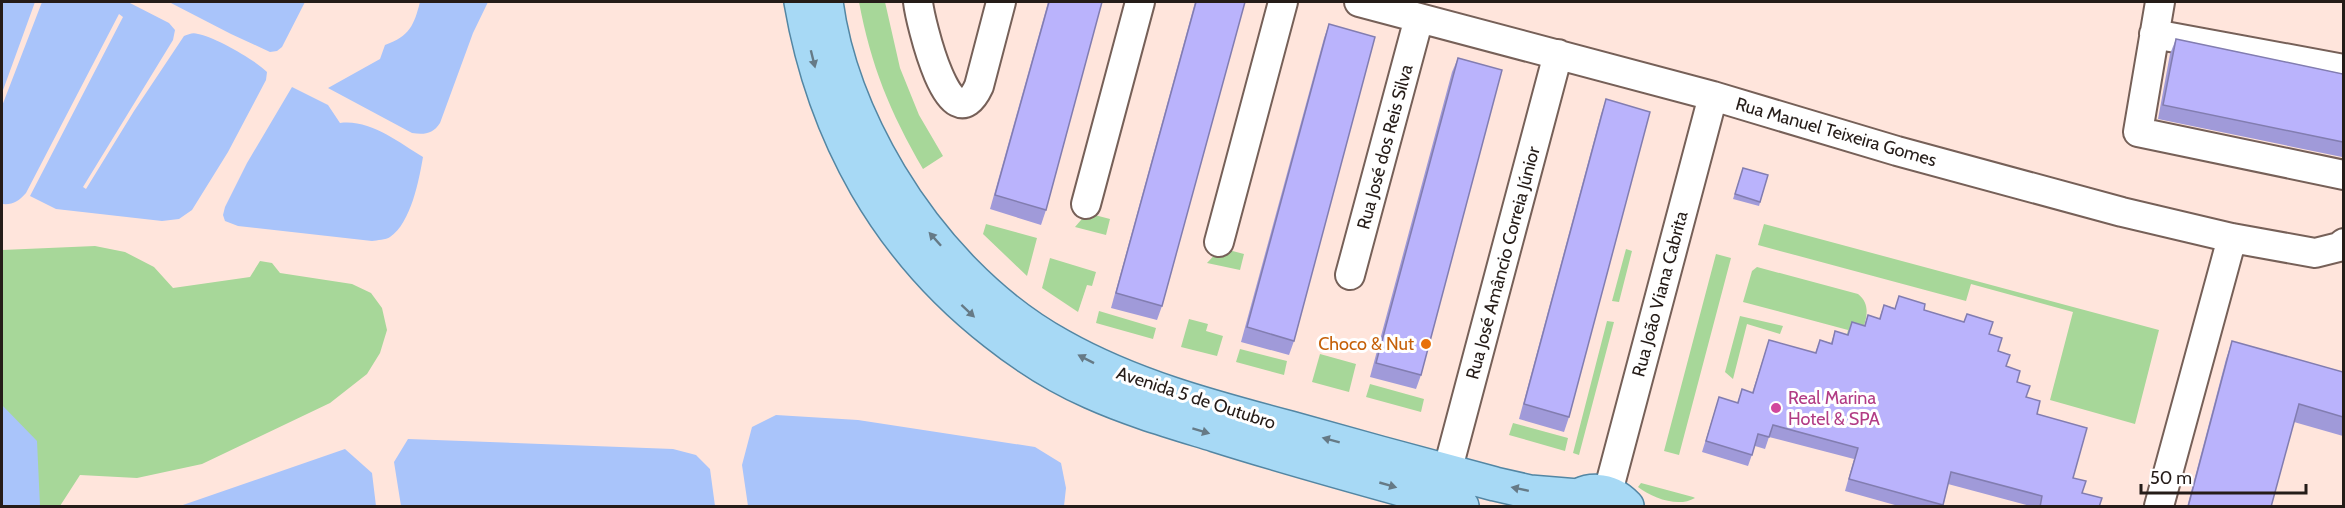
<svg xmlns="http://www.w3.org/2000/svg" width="2345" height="508" viewBox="0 0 2345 508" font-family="Cabin,sans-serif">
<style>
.green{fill:#a7d799}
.water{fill:#a9c4fa}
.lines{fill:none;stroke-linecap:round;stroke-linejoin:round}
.minor-casing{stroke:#766058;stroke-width:32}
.major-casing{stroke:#5386a3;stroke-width:36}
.minor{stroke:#fff;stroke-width:28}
.major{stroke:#a7d9f5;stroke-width:33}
.wall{fill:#a09ad9}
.building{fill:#bab3fc;stroke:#827db0;stroke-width:1.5}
.oneway{fill:#667a86}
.food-dot{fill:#e8710a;stroke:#fff;stroke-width:2}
.hotel-dot{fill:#d1479c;stroke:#fff;stroke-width:2}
.labels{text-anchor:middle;stroke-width:6;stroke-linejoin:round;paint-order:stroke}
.street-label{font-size:18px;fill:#251c18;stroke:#fff}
.food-label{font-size:18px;fill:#c56008;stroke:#fff;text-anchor:end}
.hotel-label{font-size:18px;fill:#b23c85;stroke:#fff;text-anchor:start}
</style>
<rect width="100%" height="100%" fill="#ffe5dc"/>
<path class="green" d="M 859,2 L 885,2 L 900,68 L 919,115 L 943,156 L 923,169 C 890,112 871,66 859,2 Z
M 1087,213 L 1110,219 L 1106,235 L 1075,227 Z
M 986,224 L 1037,238 L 1027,276 L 983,234 Z
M 1764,224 L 2159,330 L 2135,424 L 2050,400 L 2073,312 L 1971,284 L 1966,301 L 1758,245 Z
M 95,246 L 125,252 L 154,267 L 173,288 L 250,277 L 260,261 L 272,263 L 280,273 L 352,284 L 371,293 L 382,308 L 387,330 L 380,353 L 367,374 L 330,403 L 202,464 L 137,478 L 80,475 L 60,506 L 37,506 L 2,409 L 2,250 Z
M 1221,248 L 1244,254 L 1240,270 L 1207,263 Z
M 1626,249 L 1632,251 L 1619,302 L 1612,301 Z
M 1716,254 L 1731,258 L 1679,455 L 1664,451 Z
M 1050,258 L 1096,272 L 1092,286 L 1087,285 L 1078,312 L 1042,288 Z
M 1757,267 L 1858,294 C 1873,306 1865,322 1860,338 L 1847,334 L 1848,330 L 1743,302 L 1752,271 Z
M 1099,311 L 1156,328 L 1153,339 L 1096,323 Z
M 1740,316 L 1783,326 L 1780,334 L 1747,324 L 1733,379 L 1725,372 Z
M 1189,319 L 1208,324 L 1206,331 L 1223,336 L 1217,356 L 1181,347 Z
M 1607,321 L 1614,322 L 1579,455 L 1573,453 Z
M 1240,349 L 1287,361 L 1284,375 L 1236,362 Z
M 1320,354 L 1356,364 L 1349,392 L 1312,382 Z
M 1370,384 L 1424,399 L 1421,412 L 1366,397 Z
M 1513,423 L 1568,438 L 1565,451 L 1509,435 Z
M 1641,483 L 1693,497 L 1695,498 C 1678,508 1653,498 1638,487 Z"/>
<path class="water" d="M 2,2 L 35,2 L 2,93 Z
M 42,2 L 128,2 L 169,23 L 175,30 L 173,40 L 83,187 L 86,189 L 134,111 L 184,36 C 189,34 193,32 198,34 C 213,36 257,61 267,72 L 266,80 L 228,152 L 192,210 L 179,219 L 162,221 L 56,209 L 30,196 L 123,17 L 119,14 L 26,193 C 19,201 13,205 2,204 L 2,106 Z
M 169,2 L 305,2 L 282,47 L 277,51 L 270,52 L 231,34 Z
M 420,2 L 488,2 L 473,33 L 440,123 C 433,134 424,135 412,133 L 328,88 L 380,59 L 385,45 C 410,36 414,25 420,2 Z
M 292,87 L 328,105 L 340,123 C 370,119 398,142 423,157 C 419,180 411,223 390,237 C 386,240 377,240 372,241 L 238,226 L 225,221 L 223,215 L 225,207 L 247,163 Z
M 2,405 L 37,441 L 40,506 L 2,506 Z
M 776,415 L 858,420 L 1035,447 L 1061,463 L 1066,488 L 1064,506 L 748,506 L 742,465 L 752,427 Z
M 408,439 L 673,449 L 696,455 L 710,469 L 715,506 L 401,506 L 394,462 Z
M 345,449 L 372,473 L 376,506 L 180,506 Z"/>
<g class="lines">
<g class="minor-casing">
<path id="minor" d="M 918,2 C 920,20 950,149 979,86 L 1001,2
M 1359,2 L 1713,96 L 1897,151 L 2122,212 L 2232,238 L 2315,253 L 2339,247 L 2344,243
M 2160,2 L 2138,132 L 2344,175
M 2154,34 L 2344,69
M 1086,204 L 1140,2
M 1219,242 L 1283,2
M 1350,275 L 1419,18
M 1447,472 L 1558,54
M 1608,492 L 1713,96
M 2159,506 L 2232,238"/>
</g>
<g class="major-casing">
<path id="major" d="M 801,2 C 824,135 887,249 995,333 C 1024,356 1057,377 1091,392 C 1131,410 1173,422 1215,435 C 1297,461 1380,483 1462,506
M 826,2 C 834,62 859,123 890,175 C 931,243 990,307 1061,346 C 1132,386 1211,407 1290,428 C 1358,447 1427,466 1495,484 L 1530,492 L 1578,496
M 1567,506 C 1584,485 1610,488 1627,506"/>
</g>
<use href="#minor" class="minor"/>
<use href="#major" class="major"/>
</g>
<path class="wall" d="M 1048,2 L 1102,2 L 1046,210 L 1041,225 L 990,209 Z
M 1195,2 L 1245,2 L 1162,306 L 1157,320 L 1111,308 Z
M 1329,24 L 1294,341 L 1289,355 L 1241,342 L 1324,38 Z
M 2176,39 L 2343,74 L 2343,154 L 2342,157 L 2158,119 L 2170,54 Z
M 1458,58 L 1421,375 L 1416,389 L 1370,377 L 1452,72 Z
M 1606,99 L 1569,417 L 1564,432 L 1519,419 L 1601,114 Z
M 1743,168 L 1768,175 L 1759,206 L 1733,199 Z
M 1899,296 L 1924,310 L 1964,322 L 1967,314 L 1989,334 L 2006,366 L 2037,414 L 2082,493 L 2099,507 L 2034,507 L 1948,484 L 1943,507 L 1902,507 L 1845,491 L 1854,459 L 1769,437 L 1765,449 L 1755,446 L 1748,466 L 1702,452 L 1719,397 L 1737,403 L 1742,389 L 1752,393 L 1769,340 L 1815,353 L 1820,340 L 1831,343 L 1835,331 L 1847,335 L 1852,322 L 1864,326 L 1868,315 L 1879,319 L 1884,305 L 1895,308 Z
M 2232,341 L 2343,372 L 2343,436 L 2294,422 L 2271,507 L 2187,507 L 2226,359 Z"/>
<path class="building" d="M 1049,2 L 1102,2 L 1046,210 L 995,195 Z
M 1196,2 L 1245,2 L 1162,306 L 1116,293 Z
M 1329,24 L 1375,37 L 1294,341 L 1247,327 Z
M 2176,39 L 2343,74 L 2343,142 L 2163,105 Z
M 1458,58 L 1502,70 L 1421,375 L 1376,363 Z
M 1606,99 L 1650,112 L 1569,417 L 1524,404 Z
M 1743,168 L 1768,175 L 1760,202 L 1735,194 Z
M 1899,296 L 1925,304 L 1924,310 L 1964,322 L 1967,314 L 1993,322 L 1989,334 L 2002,338 L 1998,351 L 2010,355 L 2006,366 L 2020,371 L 2017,382 L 2030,386 L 2026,397 L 2040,401 L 2037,414 L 2087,428 L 2073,478 L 2086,481 L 2082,493 L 2102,498 L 2099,507 L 2040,507 L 2042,496 L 1951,472 L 1943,505 L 1849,479 L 1858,448 L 1773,425 L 1769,437 L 1758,434 L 1752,455 L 1706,441 L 1719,397 L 1738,403 L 1742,389 L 1753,393 L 1769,340 L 1816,353 L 1820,340 L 1832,344 L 1835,331 L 1848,335 L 1852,322 L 1865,326 L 1868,315 L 1880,319 L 1884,305 L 1895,309 Z
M 2232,341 L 2343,372 L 2343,417 L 2299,404 L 2271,507 L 2188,507 Z"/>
<defs><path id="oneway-solid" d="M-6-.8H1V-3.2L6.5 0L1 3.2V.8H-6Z" transform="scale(1.5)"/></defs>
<g class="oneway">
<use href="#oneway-solid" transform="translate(813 59) rotate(76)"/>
<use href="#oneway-solid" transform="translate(935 239) rotate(-132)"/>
<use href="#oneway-solid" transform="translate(968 311) rotate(43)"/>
<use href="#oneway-solid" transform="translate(1086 359) rotate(-153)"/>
<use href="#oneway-solid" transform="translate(1201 431) rotate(17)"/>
<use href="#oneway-solid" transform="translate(1331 440) rotate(-165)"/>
<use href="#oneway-solid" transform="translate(1388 485) rotate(16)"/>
<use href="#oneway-solid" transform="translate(1520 489) rotate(-168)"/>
</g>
<circle class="food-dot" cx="1426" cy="344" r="6"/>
<circle class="hotel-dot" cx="1776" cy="408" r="6"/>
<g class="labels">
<g class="street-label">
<text transform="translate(1836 132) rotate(16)" y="6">Rua Manuel Teixeira Gomes</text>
<text transform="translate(1385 147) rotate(-75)" y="6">Rua José dos Reis Silva</text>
<text transform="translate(1503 263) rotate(-75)" y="6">Rua José Amâncio Correia Júnior</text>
<text transform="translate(1660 294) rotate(-75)" y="6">Rua João Viana Cabrita</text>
<text transform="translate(1196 398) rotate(18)" y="6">Avenida 5 de Outubro</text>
</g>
<g class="food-label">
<text x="1414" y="350">Choco &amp; Nut</text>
</g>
<g class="hotel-label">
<text x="1788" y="404">Real Marina<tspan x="1788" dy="21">Hotel &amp; SPA</tspan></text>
</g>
</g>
<rect width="2345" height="508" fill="none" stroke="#251c18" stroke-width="6"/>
<path d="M2141 484v9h165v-9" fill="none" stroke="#251c18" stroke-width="3"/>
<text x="2150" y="484" font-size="18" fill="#251c18" stroke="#ffffff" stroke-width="4.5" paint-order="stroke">50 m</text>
</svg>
